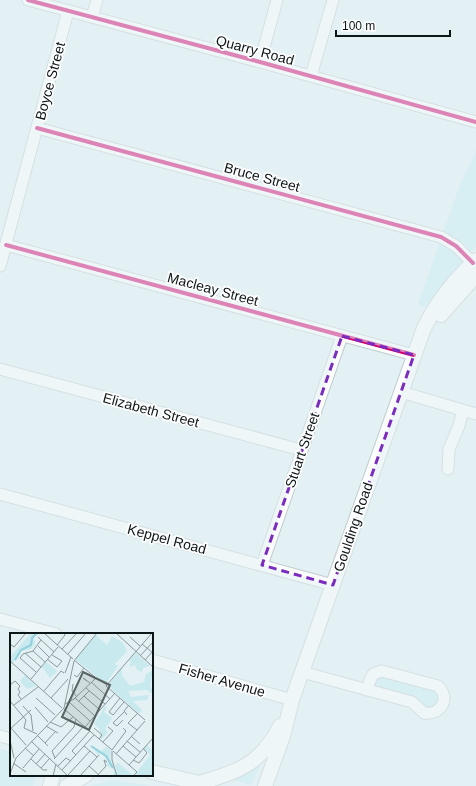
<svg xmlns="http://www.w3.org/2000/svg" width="476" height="786" viewBox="0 0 476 786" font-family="Helvetica,sans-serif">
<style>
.green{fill:#c8eaef}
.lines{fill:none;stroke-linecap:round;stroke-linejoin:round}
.minor-casing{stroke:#c2ccce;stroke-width:13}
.major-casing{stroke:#c2ccce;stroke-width:16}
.minor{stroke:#fbfdfd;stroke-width:11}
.major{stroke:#fbfdfd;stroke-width:14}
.cycleway-casing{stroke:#fefefe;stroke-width:6}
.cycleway{stroke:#d6006c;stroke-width:4}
.marked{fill:none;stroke:#7b2cbf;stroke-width:3;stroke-dasharray:8 5;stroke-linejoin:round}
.labels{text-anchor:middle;stroke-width:3.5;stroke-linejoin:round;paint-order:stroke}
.street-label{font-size:14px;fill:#0d1617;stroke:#fefefe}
.inset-river{fill:none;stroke:#93d2dc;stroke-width:2}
.inset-road{fill:none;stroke:#8d999c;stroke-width:1}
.view{fill:#586364;fill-opacity:0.15;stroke:#586364;stroke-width:2}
.inset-edge{fill:none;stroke:#0d1617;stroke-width:2}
</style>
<rect width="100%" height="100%" fill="#e3f1f4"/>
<path class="green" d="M 476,150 L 476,247 L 457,267 L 425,307 L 418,304 L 461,182 L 475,154 Z
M 378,675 L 433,688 L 441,700 L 430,710 L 373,687 Z
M 0,749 L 11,752 L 11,775 L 36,775 L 33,786 L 0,786 Z
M 262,761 L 251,785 L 234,780 Z
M 113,780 L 150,786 L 90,786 Z"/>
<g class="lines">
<g class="minor-casing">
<path id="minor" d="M 28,0 L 260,62 L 476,122
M 92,17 L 97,0
M 260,62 L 277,0
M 311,76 L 333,0
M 37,128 L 441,237 L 456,246 L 473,263
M 6,245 L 414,355
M 0,266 L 68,11
M 0,369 L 301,450
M 401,392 L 476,414
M 448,469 L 449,449 L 459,426 L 463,410
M 0,494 L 333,585
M 262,565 L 342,336
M 0,619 L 56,634
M 152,660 L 292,700
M 302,672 L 412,702 L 424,713 C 441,715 451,699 438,686 L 382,671 L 373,674 L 366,690
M 0,736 L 11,739"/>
</g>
<g class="major-casing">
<path id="major" d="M 441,315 L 476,275
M 152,772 L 208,785
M 199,783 C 238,772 261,764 280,726
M 50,786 L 53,775
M 67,786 L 86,775
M 265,786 L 283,736 L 292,700 L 424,328 C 437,302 455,279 476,260"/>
</g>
<use href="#minor" class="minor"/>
<use href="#major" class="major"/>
<g class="cycleway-casing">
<path id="cycleway" d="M 28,0 L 260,62 L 476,122
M 37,128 L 441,237 L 456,246 L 473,263
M 6,245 L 414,355"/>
</g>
<use href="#cycleway" class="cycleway"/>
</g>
<path d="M0 0H476V786H0ZM 342,336 L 414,355 L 333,585 L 262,565 Z" fill="#e3f1f4" fill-opacity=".55" fill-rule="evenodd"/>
<path class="marked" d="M 342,336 L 414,355 L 333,585 L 262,565 Z"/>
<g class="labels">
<g class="street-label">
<text transform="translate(255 50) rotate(15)" y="5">Quarry Road</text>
<text transform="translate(50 81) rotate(-75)" y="5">Boyce Street</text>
<text transform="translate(262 177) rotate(15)" y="5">Bruce Street</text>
<text transform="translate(213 289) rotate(15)" y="5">Macleay Street</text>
<text transform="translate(151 410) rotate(15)" y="5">Elizabeth Street</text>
<text transform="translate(302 450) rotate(-71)" y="5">Stuart Street</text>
<text transform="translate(353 527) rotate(-71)" y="5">Goulding Road</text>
<text transform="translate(167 539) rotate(15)" y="5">Keppel Road</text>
<text transform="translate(222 680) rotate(16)" y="5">Fisher Avenue</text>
</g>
</g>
<g transform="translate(10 633)">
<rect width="143" height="143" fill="#e3f1f4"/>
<path d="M 21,0 L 28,0 L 24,4 L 25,11 L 21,16 L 11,18 L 3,30 L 0,28 L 3,24 L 0,26 L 0,24 ZM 86,2 L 97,12 L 102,3 L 113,10 L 117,18 L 105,31 L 108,33 L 97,49 L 94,50 L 65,26 ZM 126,20 L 140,33 L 133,35 L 132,39 L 127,37 L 125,32 L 121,34 L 119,32 L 121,31 L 119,28 L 121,29 L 119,27 ZM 36,29 L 47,38 L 40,45 L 32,34 ZM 112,35 L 112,42 L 120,53 L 134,49 L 136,41 L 143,37 L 140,55 L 143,53 L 143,61 L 137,57 L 118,58 L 121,64 L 139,62 L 137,67 L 123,68 L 132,77 L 129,81 L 98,53 ZM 15,42 L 26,53 L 17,56 L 10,48 ZM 95,73 L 97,75 L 94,79 L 102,85 L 95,96 L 98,99 L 91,107 L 89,95 L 84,91 ZM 81,112 L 91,118 L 96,114 L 101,118 L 100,125 L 107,143 L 104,143 L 103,135 L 97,133 L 98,126 L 91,120 L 88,122 ZM 137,112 L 143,118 L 143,143 L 124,143 L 140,122 L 134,115 ZM 108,130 L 123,142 L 123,143 L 108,143 L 105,132 Z" fill="#c8eaef"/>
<path class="inset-river" d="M 5,27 L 11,17 L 21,12 L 22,5 L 27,0M 81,113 L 96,123 L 103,135"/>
<path class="inset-road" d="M 34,0 L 63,26M 106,0 L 143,34M 28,4 L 44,19M 120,4 L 130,13M 0,11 L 4,14 L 16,0M 132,11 L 143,20M 47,12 L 55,2 L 54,0M 28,13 L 39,24M 52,16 L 67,0M 23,18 L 35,29M 15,20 L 31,34M 58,21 L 76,0M 130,23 L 143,9M 37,26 L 47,34 L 52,28 L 42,22M 64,27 L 86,45M 135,27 L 143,18M 0,28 L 20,46M 26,39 L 10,25 L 13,21 L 23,18 L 31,7M 55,40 L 61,24M 64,42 L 67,44 L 74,35M 20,46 L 52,75M 21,46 L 48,14M 77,48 L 73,45 L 80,50M 81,49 L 100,66M 63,51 L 62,58 L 67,64M 0,52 L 5,48 L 10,53 L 8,56 L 10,59 L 8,62 L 11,66M 96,53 L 135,87M 96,53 L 142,0M 76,55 L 95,71M 34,58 L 51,38 L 54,40M 74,63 L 90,77M 26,65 L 45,82M 41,65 L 58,46M 65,65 L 85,83M 110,65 L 99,79 L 103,82 L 114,69M 0,68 L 16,87 L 14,95 L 27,101M 69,68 L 79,58M 59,69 L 80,88M 55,71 L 64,66 L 86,45 L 97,52M 4,72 L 28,54M 13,73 L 21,82 L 23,98M 25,74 L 38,89M 53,75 L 102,117M 117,82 L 114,78 L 119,72M 113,87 L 107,93 L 103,90 L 114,79M 40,89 L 51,94 L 63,84M 36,93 L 48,100M 75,94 L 105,60M 1,95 L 16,112M 84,95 L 92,102 L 89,106M 0,96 L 21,77M 127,97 L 118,90 L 128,80M 27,102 L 38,113M 121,103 L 130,111M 0,107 L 4,125M 21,108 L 58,143M 117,108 L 130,119M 93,109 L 103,98 L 98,94M 35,110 L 45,99M 74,113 L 87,124M 113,113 L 126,124M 15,115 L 24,123M 102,117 L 116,98 L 113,95M 102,118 L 102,127 L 107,143M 103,118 L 127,139 L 123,143M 106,121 L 135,88M 66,122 L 62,118 L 80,98M 45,125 L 42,118 L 64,94 L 66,86M 21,126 L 33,137 L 37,137M 44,126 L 74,93M 123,127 L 129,130 L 137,120 L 133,115M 3,130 L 16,139M 26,131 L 35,121M 119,132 L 143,105M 48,133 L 56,125 L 61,128M 79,133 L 90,143M 13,135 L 29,116M 31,135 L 40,125M 52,137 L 84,102M 0,141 L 6,125 L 54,75 L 64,28 L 87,0M 58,142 L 80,118M 43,143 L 46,131M 70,143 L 89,122M 87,143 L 96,133 L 94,127 L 97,129"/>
<path class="view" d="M 73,39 L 100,52 L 79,97 L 52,84 Z"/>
<rect width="143" height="143" class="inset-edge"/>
</g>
<path d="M336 30v6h114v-6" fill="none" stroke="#0d1617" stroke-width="2"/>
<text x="342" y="30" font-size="12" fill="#0d1617" stroke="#fefefe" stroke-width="3" paint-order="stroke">100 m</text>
</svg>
